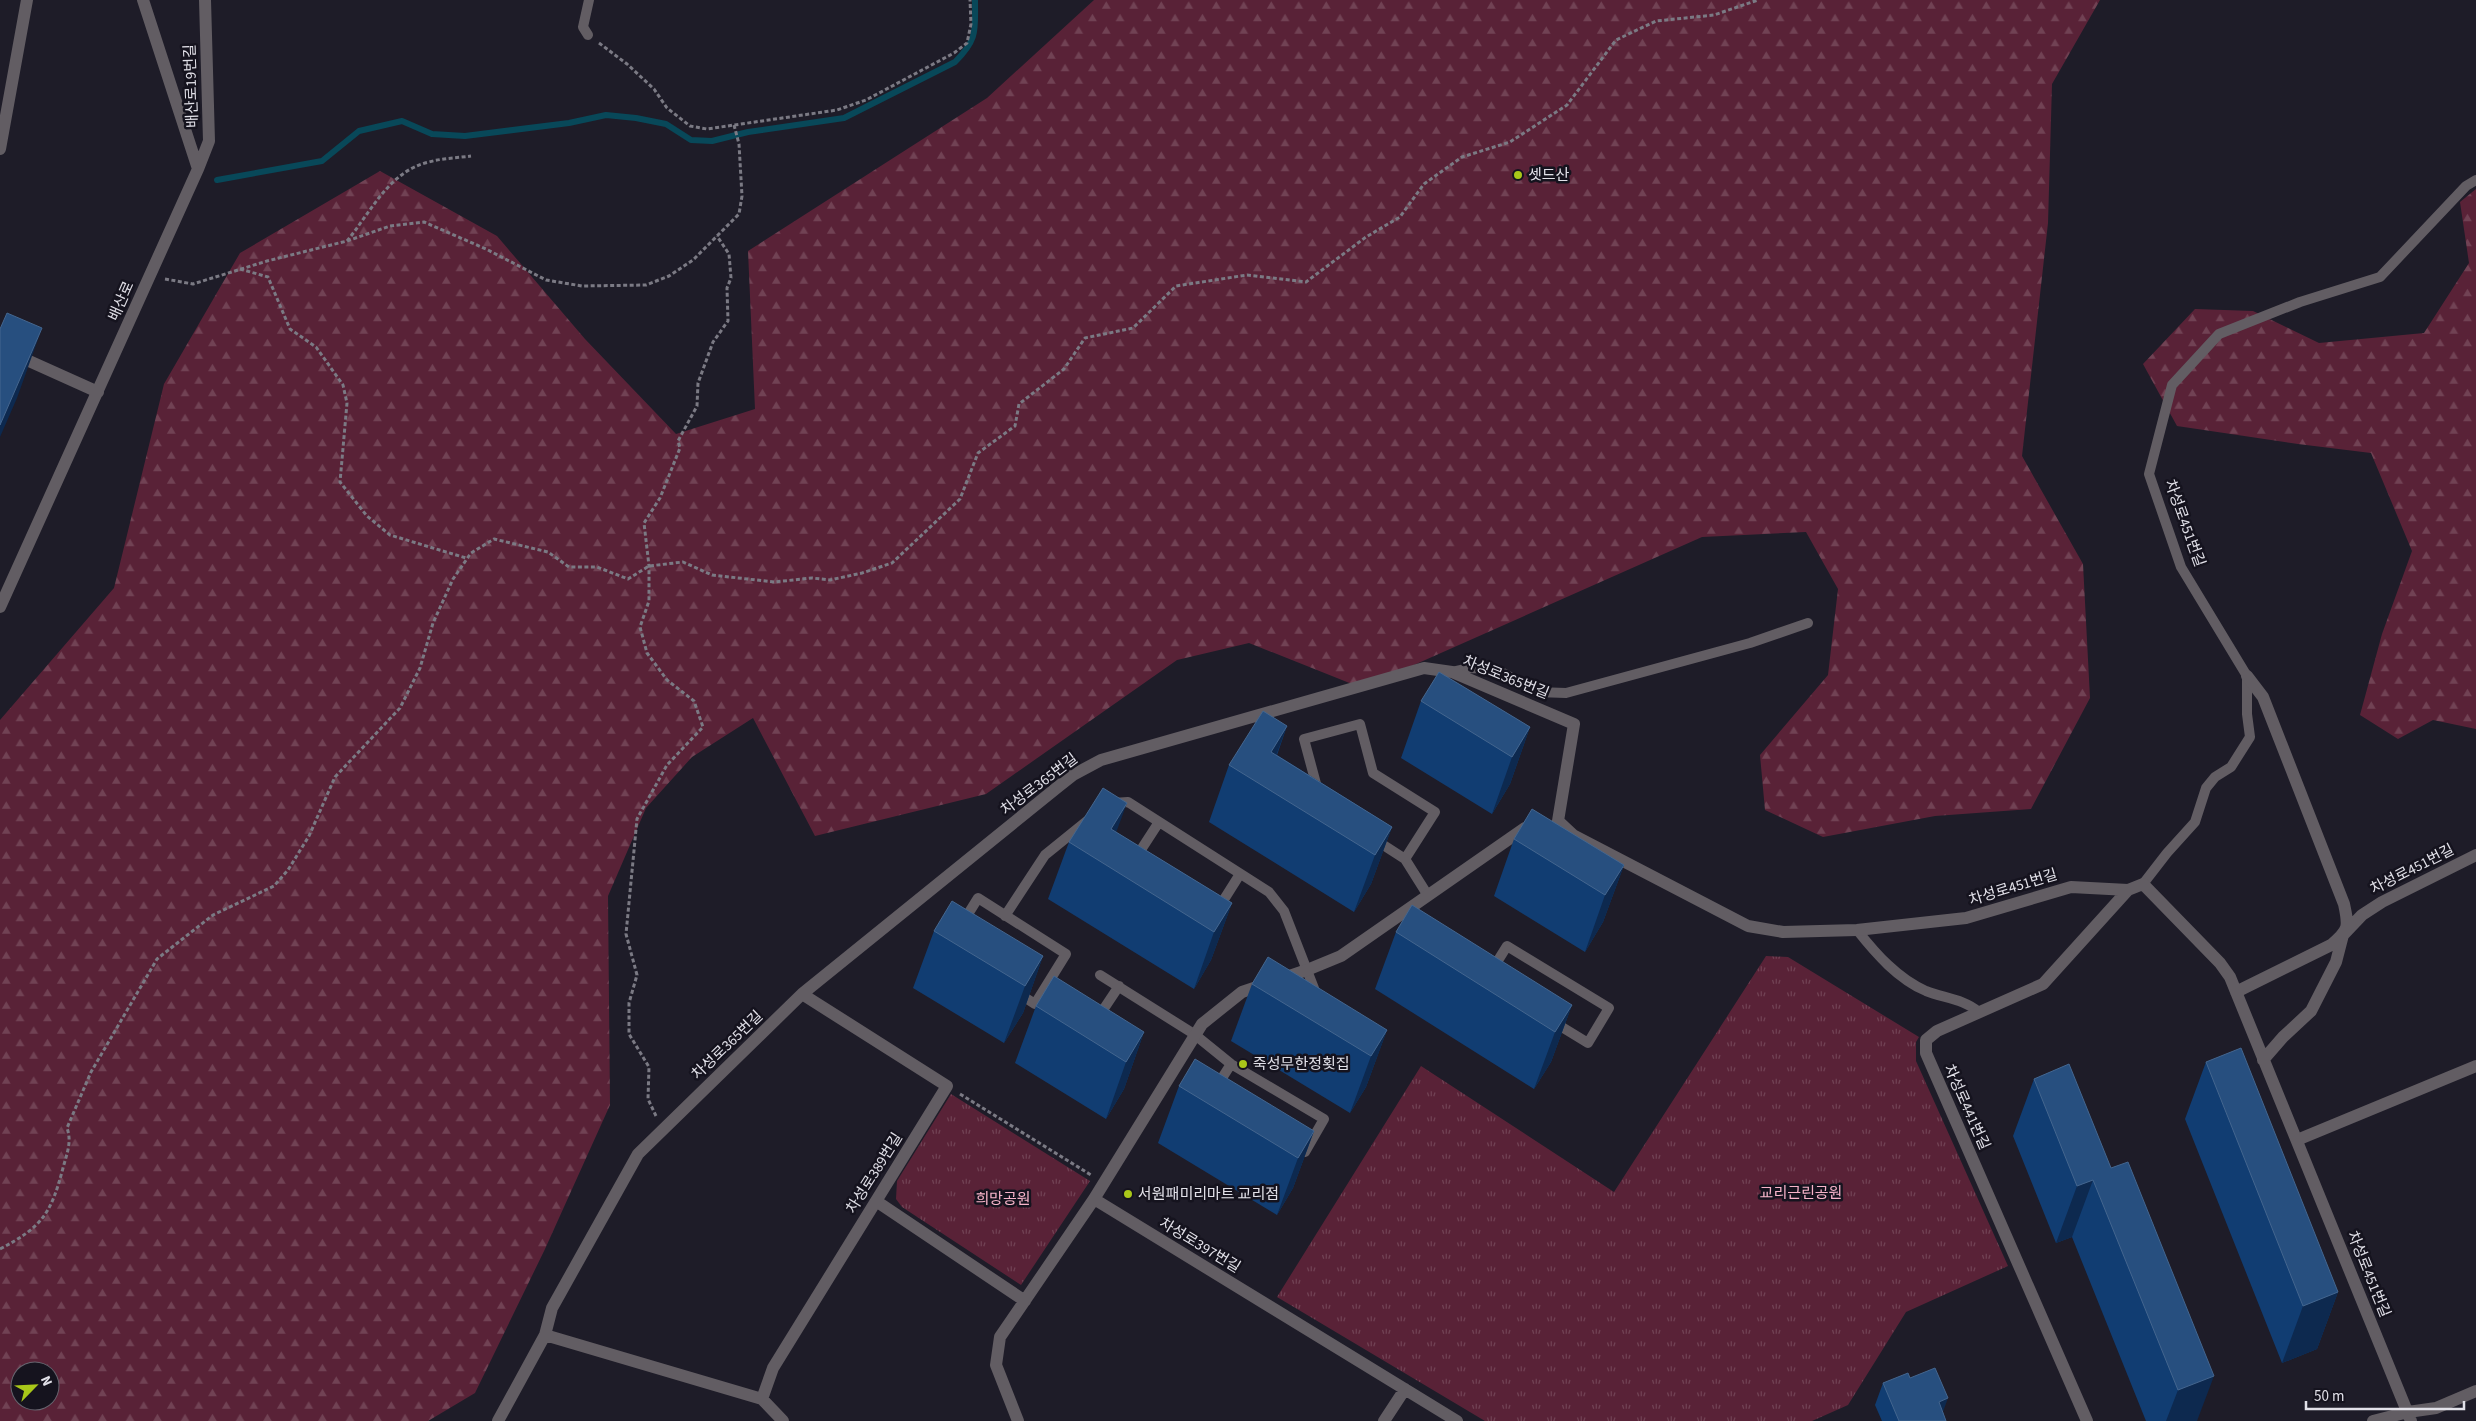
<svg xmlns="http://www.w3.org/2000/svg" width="2476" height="1421" viewBox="0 0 2476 1421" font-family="'Source Sans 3','Noto Sans KR',sans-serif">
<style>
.grass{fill:url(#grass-tufts)}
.forest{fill:url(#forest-firs);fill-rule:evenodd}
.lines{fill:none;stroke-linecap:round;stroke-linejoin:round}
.stream{stroke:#084859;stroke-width:6}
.path{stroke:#7b7a84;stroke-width:3;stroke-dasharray:4 2.5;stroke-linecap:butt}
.service{stroke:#625d63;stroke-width:10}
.minor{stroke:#625d63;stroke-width:12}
.wall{fill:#113d72}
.shaded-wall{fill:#0d294f}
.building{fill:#274f7f;stroke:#44668f}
.poi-dot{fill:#a9c719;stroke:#15131e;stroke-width:2}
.labels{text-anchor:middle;stroke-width:5;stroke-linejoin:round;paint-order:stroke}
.street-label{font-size:15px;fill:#e2e1e9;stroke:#15131e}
.poi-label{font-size:15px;fill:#e2e1e9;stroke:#15131e;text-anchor:start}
.park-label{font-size:15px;fill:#f8b4ca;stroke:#15131e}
</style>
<defs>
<pattern id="grass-tufts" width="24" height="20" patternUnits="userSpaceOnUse" patternTransform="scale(1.25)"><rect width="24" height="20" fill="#592237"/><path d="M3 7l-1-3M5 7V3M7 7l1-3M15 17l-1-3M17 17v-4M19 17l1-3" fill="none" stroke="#714254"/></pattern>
<pattern id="forest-firs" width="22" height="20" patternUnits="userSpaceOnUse" patternTransform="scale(1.25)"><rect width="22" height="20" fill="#592237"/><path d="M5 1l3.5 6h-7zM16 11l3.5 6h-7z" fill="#714254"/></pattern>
</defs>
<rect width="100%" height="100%" fill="#1e1c28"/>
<path class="grass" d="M 1766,956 L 1788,957 L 1919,1037 L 1916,1042 L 1916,1061 L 2008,1266 L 1906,1312 L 1848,1405 L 1812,1421 L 1485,1421 L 1277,1297 L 1421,1066 L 1614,1192 Z
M 951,1094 L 1090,1181 L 1021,1285 L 902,1207 L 896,1199 L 897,1181 Z"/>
<path class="forest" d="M 1094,0 L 2100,0 L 2052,84 L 2048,223 L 2022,456 L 2083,564 L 2090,698 L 2031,809 L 1935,816 L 1823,837 L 1765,810 L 1760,755 L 1828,675 L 1838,589 L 1806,532 L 1702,537 L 1362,688 L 1249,643 L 1177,660 L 986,794 L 815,836 L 753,718 L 692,757 L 646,808 L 608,896 L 610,1105 L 545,1249 L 475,1393 L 428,1421 L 0,1421 L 0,720 L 114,588 L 164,384 L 240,253 L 380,171 L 497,236 L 585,339 L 676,434 L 755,409 L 748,251 L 987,98 ZM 20,1371 L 50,1371 L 50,1401 L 20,1401 Z
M 2476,189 L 2476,729 L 2433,720 L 2398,739 L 2360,715 L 2382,634 L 2412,551 L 2371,453 L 2298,444 L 2177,426 L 2143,364 L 2195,309 L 2253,311 L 2319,343 L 2424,333 L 2469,263 L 2460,202 Z"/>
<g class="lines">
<path class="stream" d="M 217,180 L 322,161 L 359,131 L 402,121 L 432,134 L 465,136 L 569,123 L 606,115 L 636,118 L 666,124 L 691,140 L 712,141 L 748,132 L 844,118 L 955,62 C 978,39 975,31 975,0"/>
<path class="path" d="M 599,43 L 627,64 L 654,89 L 667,108 L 690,126 L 707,129 L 837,110 L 866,100 L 954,53 L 967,43 L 971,24 L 970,0
M 347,241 C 371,212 389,171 429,162 C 443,158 457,158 471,156
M 240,269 L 268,277 L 290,329 L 316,347 L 343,385 L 347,403 L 340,482 L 367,516 L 390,535 L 466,558
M 165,279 L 193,284 L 267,261 L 347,241 L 390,226 L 424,222 L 486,249 L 546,280 L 582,286 L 646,285 L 669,276 L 693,260 L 739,214 L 742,196 L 739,144 L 734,125
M 960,1094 L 1091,1175
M 656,1116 L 648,1099 L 649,1067 L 629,1034 L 629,1003 L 637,975 L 626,934 L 637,819 L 667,765 L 703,727 L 694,701 L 667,680 L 647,653 L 640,627 L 649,601 L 649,566 L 644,523 L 660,498 L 680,448 L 678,441 L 697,406 L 698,383 L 713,342 L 728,321 L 727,288 L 731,278 L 729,254 L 717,236
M 0,1249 C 42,1227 51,1214 63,1168 C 67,1153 72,1142 67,1128 L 91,1072 L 157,959 L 213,915 L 274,886 L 288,870 L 309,836 L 335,777 L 400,708 L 420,668 L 433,623 L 453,579 L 471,553 L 494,539 L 548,552 L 569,567 L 597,567 L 628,579 L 649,566 L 683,562 L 712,575 L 774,582 L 812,578 L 830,580 L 862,573 L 892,563 L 960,499 L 978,453 L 1015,426 L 1019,404 L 1064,369 L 1085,338 L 1133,328 L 1176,286 L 1247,275 L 1306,282 L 1366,237 L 1400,217 L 1424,184 L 1462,157 L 1510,142 L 1567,105 L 1616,40 L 1656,21 L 1714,15 L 1758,0"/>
<path class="service" d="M 588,35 L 583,27 L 589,0
M 1452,672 L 1470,668 L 1496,669 L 1537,692 L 1566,693 L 1750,643 L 1808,623
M 1318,791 L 1304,739 L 1360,724 L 1373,773 L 1435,812 L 1405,859
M 1113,803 L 1128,802 L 1269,892 L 1284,911 L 1317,996
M 1374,839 L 1405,859 L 1427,894
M 1135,859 L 1159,822
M 2143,884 L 2167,853 L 2195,822 L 2206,788 L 2215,777 L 2231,767 L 2250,737 L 2247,714 L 2247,676 L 2181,567 L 2149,474 L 2172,385 L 2219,334 L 2300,302 L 2380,277 L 2466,186 L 2476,180
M 978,898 L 1066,954 L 1035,1004 L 947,948 Z
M 1218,909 L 1240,874
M 1005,916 L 1045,855 L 1087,821
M 1857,930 C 1876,954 1898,979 1926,991 C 1944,998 1964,999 1979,1012
M 1492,970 L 1507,946 L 1609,1008 L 1588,1043 L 1552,1021
M 1100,975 L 1194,1034 L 1231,1064 L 1324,1119 L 1305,1152 L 1300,1149
M 1097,1019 L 1119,986
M 1217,1086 L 1231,1064"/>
<path class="minor" d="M 0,149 L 27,0
M 198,169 L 209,141 L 205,0
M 0,348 L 98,392
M 0,607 L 198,169 L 143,0
M 1558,821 L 1573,835 L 1748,926 L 1783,932 L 1857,930 L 1966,918 L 2071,887 L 2128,890 L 2143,884 L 2220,963 L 2230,977 L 2411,1421
M 2236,992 L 2331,945 C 2349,930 2349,927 2344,904 L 2263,697 L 2247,676
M 2263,1060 L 2283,1037 L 2311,1011 L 2336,962 L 2343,935 L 2362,915 L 2382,902 L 2476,855
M 2297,1140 L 2476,1066
M 1094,1199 L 1457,1421
M 876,1201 L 1025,1301
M 545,1335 L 762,1399 L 783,1421
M 762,1399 L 773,1368 L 947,1086 L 802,994
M 498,1421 L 545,1335 L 552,1308 L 638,1154 L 802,994 L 1059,786 L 1073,775 L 1101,760 L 1424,668 L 1452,672 L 1574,724 L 1558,821
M 1018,1421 L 996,1365 L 1000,1337 L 1094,1199 L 1202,1024 L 1242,992 L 1307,970 L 1341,956 L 1525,828 L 1534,826
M 1384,1421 L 1405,1389
M 2087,1421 L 1926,1053 L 1926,1040 L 1937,1031 L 2043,984 L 2128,890
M 2373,1421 L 2408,1412 L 2436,1408 L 2476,1391"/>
</g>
<path class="wall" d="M 1421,701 L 1530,727 L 1510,784 L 1492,814 L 1401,758 Z
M 1287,726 L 1277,755 L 1392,827 L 1371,884 L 1354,912 L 1209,822 L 1229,765 Z
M 1116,832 L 1232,903 L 1211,960 L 1194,989 L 1048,899 L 1069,842 Z
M 1514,839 L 1624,865 L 1603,922 L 1585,952 L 1494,896 Z
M 934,931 L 1043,956 L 1023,1013 L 1004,1043 L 913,988 Z
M 1396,932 L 1572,1005 L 1551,1062 L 1534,1089 L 1375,989 Z
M 1252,984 L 1387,1030 L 1366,1087 L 1350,1113 L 1231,1041 Z
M 1036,1006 L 1144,1032 L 1124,1089 L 1106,1119 L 1015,1063 Z
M 2206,1062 L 2338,1292 L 2317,1349 L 2282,1363 L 2185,1119 Z
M 2069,1064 L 2197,1421 L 2146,1421 L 2072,1237 L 2056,1243 L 2013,1136 L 2034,1079 Z
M 1179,1086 L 1314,1131 L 1293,1188 L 1277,1215 L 1158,1143 Z
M 1883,1383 L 1943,1412 L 1946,1421 L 1882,1421 L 1875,1405 Z"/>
<path class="shaded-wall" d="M 42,328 L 17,398 L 0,437 L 0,425 Z
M 1287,726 L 1266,783 L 1271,752 Z
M 1530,727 L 1510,784 L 1492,814 L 1512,757 Z
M 1127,803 L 1106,860 L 1111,829 Z
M 1392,827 L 1371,884 L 1354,912 L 1375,855 Z
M 1624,865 L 1603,922 L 1585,952 L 1605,895 Z
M 1232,903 L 1211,960 L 1194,989 L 1214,932 Z
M 1043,956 L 1023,1013 L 1004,1043 L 1025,986 Z
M 1572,1005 L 1551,1062 L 1534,1089 L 1555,1032 Z
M 1387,1030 L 1366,1087 L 1350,1113 L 1371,1056 Z
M 1144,1032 L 1124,1089 L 1106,1119 L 1126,1062 Z
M 1314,1131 L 1293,1188 L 1277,1215 L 1298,1158 Z
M 2093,1180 L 2072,1237 L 2056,1243 L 2077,1186 Z
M 2338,1292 L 2317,1349 L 2282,1363 L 2303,1306 Z
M 2214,1376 L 2197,1421 L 2166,1421 L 2178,1390 Z
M 1948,1398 L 1940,1420 L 1939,1402 Z"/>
<path class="building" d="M 7,313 L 42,328 L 0,425 L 0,329 Z
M 1439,672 L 1530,727 L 1512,757 L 1421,701 Z
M 1263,711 L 1287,726 L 1271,752 L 1392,827 L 1375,855 L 1229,765 Z
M 1103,788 L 1127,803 L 1111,829 L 1232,903 L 1214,932 L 1069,842 Z
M 1532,809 L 1624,865 L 1605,895 L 1514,839 Z
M 952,901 L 1043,956 L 1025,986 L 934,931 Z
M 1412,905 L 1572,1005 L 1555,1032 L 1396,932 Z
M 1268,957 L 1387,1030 L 1371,1056 L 1252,984 Z
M 1054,976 L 1144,1032 L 1126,1062 L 1036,1006 Z
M 2241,1048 L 2338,1292 L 2303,1306 L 2206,1062 Z
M 1195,1059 L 1314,1131 L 1298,1158 L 1179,1086 Z
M 2069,1064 L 2111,1168 L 2128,1162 L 2214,1376 L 2178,1390 L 2093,1180 L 2077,1186 L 2034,1079 Z
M 1935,1368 L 1948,1398 L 1939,1402 L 1946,1421 L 1899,1421 L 1883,1383 L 1908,1373 L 1910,1378 Z"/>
<g class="poi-dot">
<circle cx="1518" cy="175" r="5"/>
<circle cx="1243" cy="1064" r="5"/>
<circle cx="1128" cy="1194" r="5"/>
</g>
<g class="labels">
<g class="street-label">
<text transform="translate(191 86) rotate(-92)" y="5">배산로19번길</text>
<text transform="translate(121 301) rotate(-66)" y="5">배산로</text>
<text transform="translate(2185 523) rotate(70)" y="5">차성로451번길</text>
<text transform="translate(1506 677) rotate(22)" y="5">차성로365번길</text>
<text transform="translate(1039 784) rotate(-37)" y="5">차성로365번길</text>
<text transform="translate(2412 869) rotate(-27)" y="5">차성로451번길</text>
<text transform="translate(2013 887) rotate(-17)" y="5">차성로451번길</text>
<text transform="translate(727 1045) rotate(-44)" y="5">차성로365번길</text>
<text transform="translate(1967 1107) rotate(66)" y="5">차성로441번길</text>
<text transform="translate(874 1173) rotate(-58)" y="5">차성로389번길</text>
<text transform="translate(1200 1245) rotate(31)" y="5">차성로397번길</text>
<text transform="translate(2369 1274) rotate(68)" y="5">차성로451번길</text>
</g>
<g class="poi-label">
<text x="1528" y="180">셋드산</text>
<text x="1253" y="1069">죽성무한정횟집</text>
<text x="1138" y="1199">서원패미리마트 교리점</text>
</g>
<g class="park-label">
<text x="1801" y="1198">교리근린공원</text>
<text x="1003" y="1204">희망공원</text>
</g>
</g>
<g transform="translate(35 1386) rotate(66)"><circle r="24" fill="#15131e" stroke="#67656f"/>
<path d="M0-4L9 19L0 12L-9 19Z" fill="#a9c719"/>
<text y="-8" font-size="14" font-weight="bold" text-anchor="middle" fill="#e2e1e9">N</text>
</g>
<path d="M2306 1401v8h158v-8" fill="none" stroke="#e2e1e9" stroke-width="2.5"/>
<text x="2314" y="1401" font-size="15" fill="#e2e1e9" stroke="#15131e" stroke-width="4" paint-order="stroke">50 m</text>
</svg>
